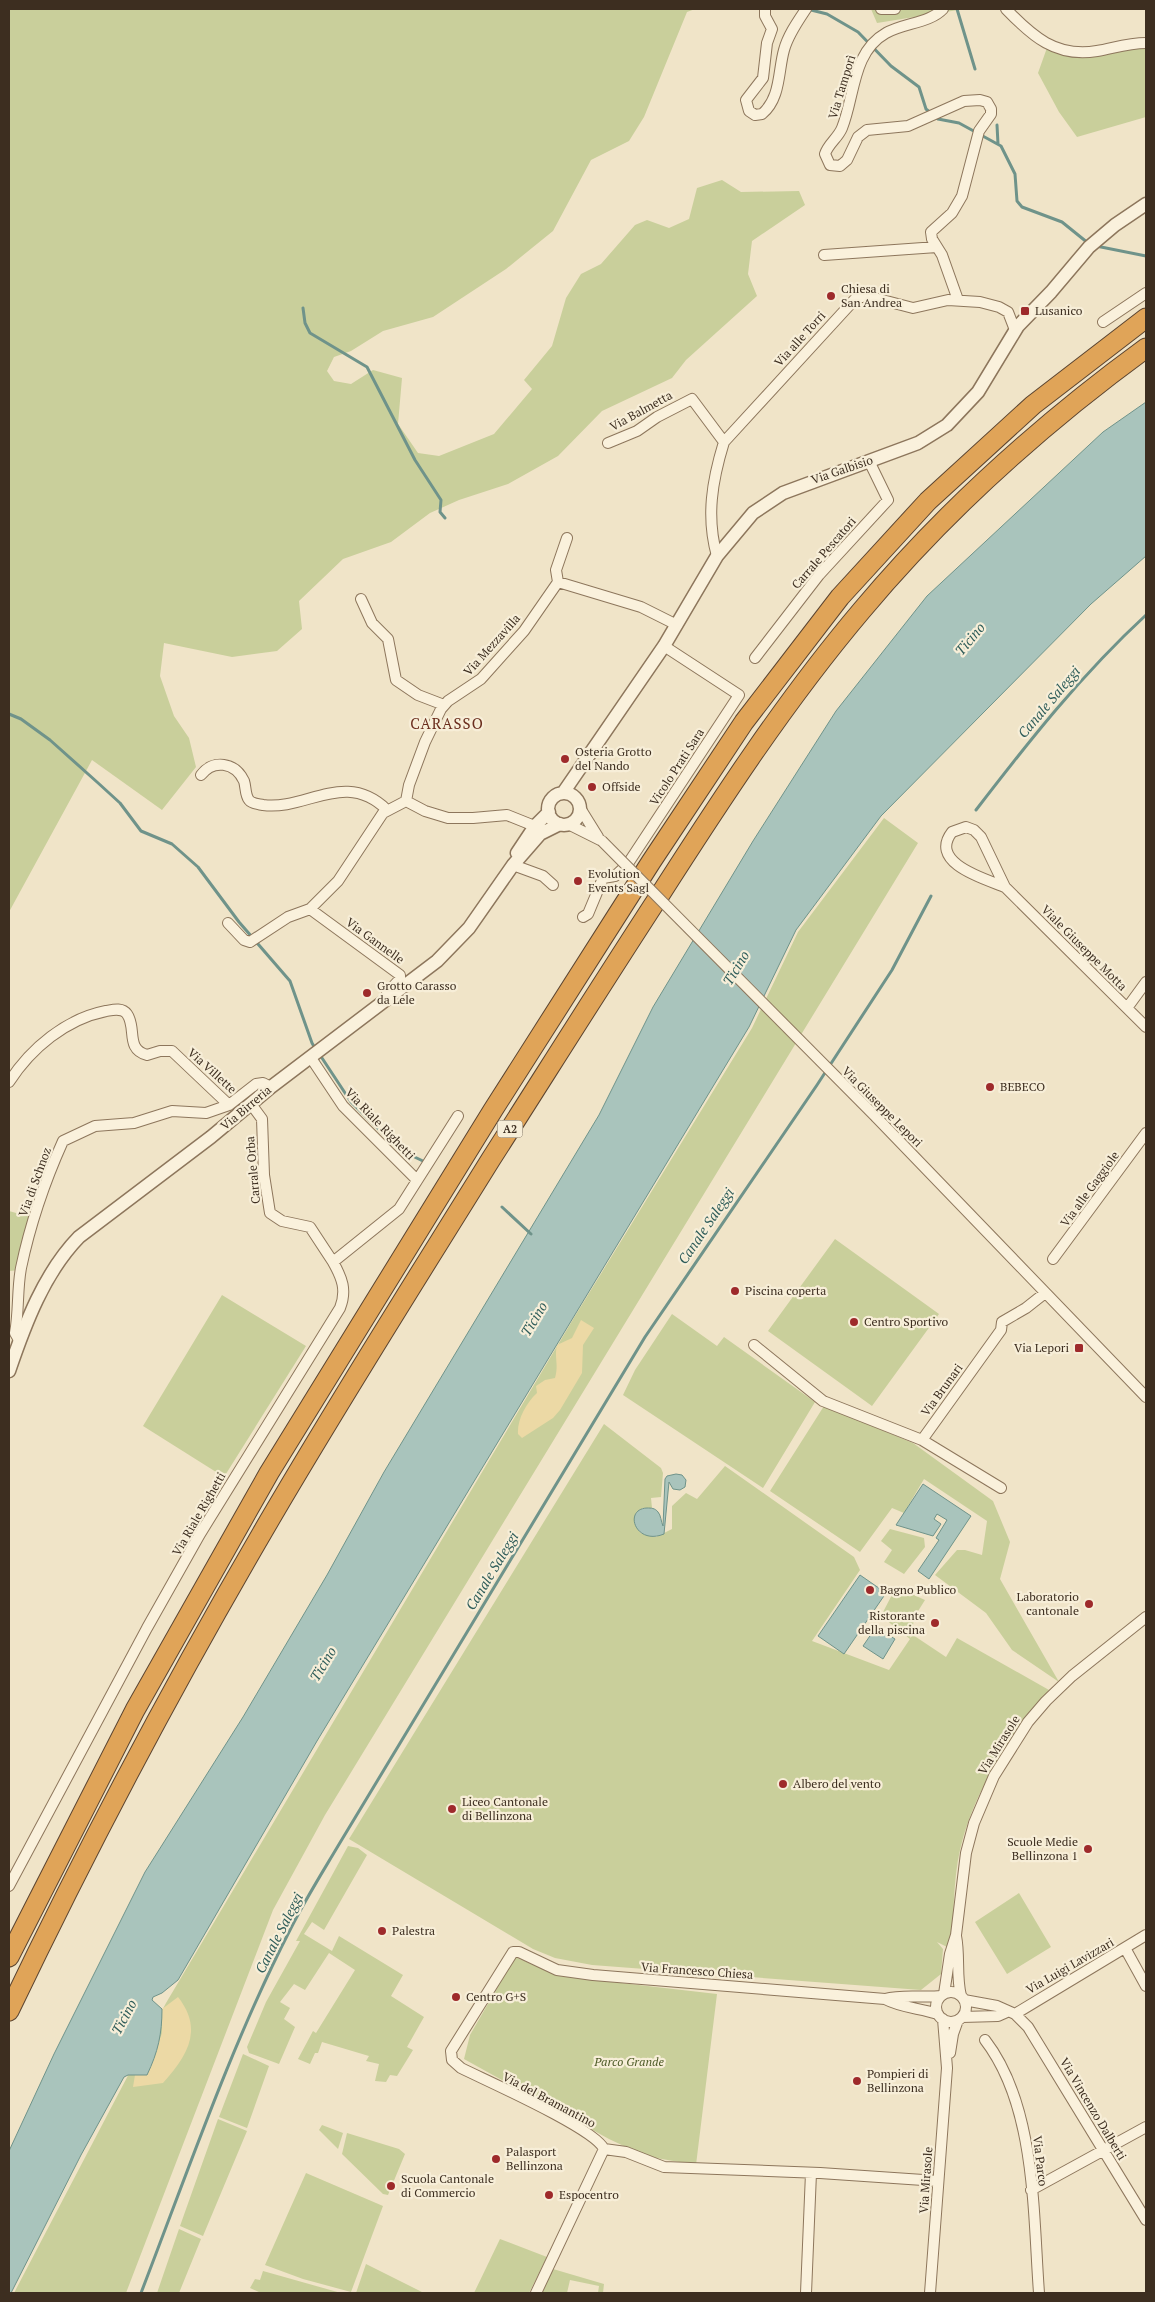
<svg xmlns="http://www.w3.org/2000/svg" width="1155" height="2302" viewBox="0 0 1155 2302" font-family="'PT Serif',serif">
<style>
.green{fill:#c9cf9b}
.sand{fill:#ecd9a5}
.water{fill:#a9c4bc;stroke:#6f938a}
.lines{fill:none;stroke-linecap:round;stroke-linejoin:round}
.stream{stroke:#6f938a;stroke-width:3}
.minor-casing{stroke:#8d765c;stroke-width:12}
.tertiary-casing{stroke:#8d765c;stroke-width:15}
.motorway-casing{stroke:#5b4430;stroke-width:21}
.minor{stroke:#faf1dc;stroke-width:10}
.tertiary{stroke:#faf1dc;stroke-width:12}
.motorway{stroke:#e0a458;stroke-width:19}
.minor-bridge-casing{stroke:#8d765c;stroke-width:12;stroke-linecap:butt}
.minor-bridge{stroke:#faf1dc;stroke-width:10}
.poi-dot{fill:#9e2a2b;stroke:#f7eed8;stroke-width:2}
.labels{text-anchor:middle;stroke-width:4.5;stroke-linejoin:round;paint-order:stroke}
.shield{fill:#f7eed8;stroke:#756857;stroke-width:1}
.shield-label{font-size:11px;font-weight:bold;fill:#3d2e20}
.street-label{font-size:12px;fill:#3d2e20;stroke:#f7eed8}
.poi-label{font-size:12px;fill:#3d2e20;stroke:#f7eed8;text-anchor:start}
.park-label{font-size:12px;font-style:italic;fill:#4d5a26;stroke:#f7eed8}
.water-label{font-size:14px;font-style:italic;fill:#2f5d5a;stroke:#f7eed8}
.quarter-label{font-size:15px;letter-spacing:1px;fill:#6b2e1e;stroke:#f7eed8}
</style>
<rect width="100%" height="100%" fill="#f0e4c8"/>
<path class="green" d="M 9,9 L 695,9 L 687,12 L 644,117 L 629,141 L 591,160 L 553,231 L 506,269 L 433,317 L 383,331 L 351,351 L 334,357 L 327,371 L 334,381 L 351,384 L 373,370 L 402,378 L 398,424 L 418,453 L 439,456 L 494,434 L 532,389 L 524,380 L 552,346 L 566,298 L 581,274 L 601,264 L 635,225 L 647,220 L 669,228 L 689,219 L 697,188 L 722,180 L 741,192 L 799,191 L 805,205 L 752,241 L 748,274 L 757,296 L 686,360 L 672,378 L 602,411 L 558,456 L 508,484 L 459,500 L 430,513 L 391,542 L 343,559 L 299,601 L 302,629 L 277,651 L 232,657 L 164,643 L 160,676 L 174,716 L 189,738 L 196,767 L 162,810 L 92,760 L 9,912 Z
M 871,9 L 958,9 L 958,10 L 877,23 Z
M 1146,43 L 1146,117 L 1077,137 L 1059,112 L 1038,73 L 1048,45 L 1064,50 Z
M 884,818 L 918,843 L 325,1815 L 273,1910 L 126,2293 L 14,2293 L 166,2003 L 575,1316 L 752,1028 L 798,932 Z
M 9,1211 L 34,1218 L 21,1270 L 9,1271 Z
M 835,1239 L 939,1314 L 872,1406 L 768,1331 Z
M 222,1295 L 306,1346 L 224,1477 L 143,1426 Z
M 672,1314 L 717,1346 L 724,1337 L 815,1402 L 763,1488 L 623,1395 L 635,1370 Z
M 824,1406 L 913,1443 L 993,1501 L 1010,1542 L 1000,1579 L 1059,1682 L 1012,1650 L 986,1613 L 935,1575 L 957,1550 L 965,1550 L 982,1555 L 987,1521 L 924,1479 L 904,1513 L 892,1508 L 860,1552 L 770,1491 Z
M 604,1424 L 661,1468 L 663,1473 L 661,1497 L 651,1498 L 652,1508 L 642,1508 L 640,1533 L 656,1537 L 672,1529 L 672,1506 L 686,1493 L 697,1499 L 725,1466 L 854,1557 L 860,1570 L 812,1641 L 889,1670 L 910,1639 L 881,1616 L 896,1587 L 925,1600 L 915,1616 L 910,1638 L 913,1635 L 946,1657 L 957,1638 L 1049,1690 C 1011,1738 974,1788 960,1850 C 953,1880 954,1918 951,1949 L 937,1942 L 943,1949 L 941,1974 L 921,1990 L 592,1965 L 555,1958 L 533,1949 L 349,1839 Z
M 890,1529 L 924,1538 L 925,1547 L 904,1574 L 884,1562 L 892,1550 L 881,1541 Z
M 348,1846 L 358,1848 L 367,1855 L 324,1930 L 312,1922 L 304,1934 L 332,1951 L 339,1936 L 403,1975 L 391,1996 L 424,2017 L 407,2047 L 413,2050 L 397,2076 L 390,2075 L 386,2082 L 375,2081 L 379,2064 L 366,2061 L 369,2056 L 322,2042 L 318,2053 L 315,2053 L 310,2064 L 298,2059 L 313,2031 L 316,2033 L 355,1970 L 329,1953 L 305,1990 L 294,1984 L 280,2002 L 290,2008 L 284,2019 L 295,2027 L 279,2064 L 249,2053 L 247,2047 L 266,2002 L 300,1941 L 296,1941 Z
M 1019,1893 L 1051,1947 L 1007,1974 L 975,1922 Z
M 515,1957 L 560,1976 L 717,1994 L 696,2165 L 645,2156 L 609,2139 L 464,2059 L 470,2035 Z
M 243,2054 L 269,2066 L 247,2128 L 219,2117 Z
M 218,2119 L 247,2131 L 203,2236 L 180,2226 Z
M 322,2125 L 343,2133 L 338,2149 L 319,2130 Z
M 347,2133 L 399,2149 L 405,2154 L 388,2195 L 383,2194 L 342,2154 Z
M 306,2173 L 383,2206 L 351,2292 L 303,2279 L 265,2265 Z
M 179,2229 L 201,2239 L 179,2293 L 157,2293 Z
M 500,2239 L 547,2257 L 529,2293 L 474,2293 Z
M 366,2264 L 424,2293 L 356,2293 Z
M 553,2269 L 604,2284 L 603,2293 L 598,2293 L 599,2286 L 570,2280 L 567,2293 L 542,2293 Z
M 263,2271 L 341,2293 L 261,2293 L 250,2288 L 255,2279 L 260,2280 Z"/>
<path class="sand" d="M 581,1320 L 594,1328 L 583,1345 L 582,1373 L 560,1410 L 553,1418 L 522,1438 L 518,1434 C 517,1420 526,1403 537,1393 L 536,1386 L 545,1380 L 555,1378 C 559,1364 554,1358 557,1345 L 572,1338 Z
M 178,1997 C 204,2030 187,2056 163,2083 L 133,2087 L 135,2075 L 147,2074 L 162,2033 L 162,2009 Z"/>
<path class="water" d="M 1146,402 L 1146,556 L 1091,604 L 881,816 L 796,930 L 749,1027 L 317,1741 L 178,1980 L 162,1993 L 153,1997 L 152,2000 L 162,2009 C 162,2034 158,2052 147,2075 L 128,2075 L 124,2077 L 81,2155 L 11,2293 L 9,2293 L 9,2151 L 54,2054 L 145,1872 L 243,1717 L 327,1575 L 384,1472 L 599,1115 L 653,1007 L 753,841 L 836,711 L 927,596 L 1103,432 Z
M 676,1474 L 682,1475 L 686,1480 L 685,1487 L 680,1490 L 673,1489 L 669,1482 L 664,1534 C 635,1546 623,1509 647,1508 C 651,1508 655,1508 658,1512 C 661,1515 661,1522 663,1526 L 665,1479 L 667,1476 Z
M 923,1484 L 971,1516 L 929,1579 L 918,1571 L 939,1540 L 936,1538 L 947,1520 L 937,1514 L 934,1519 L 941,1524 L 933,1536 L 896,1525 Z
M 860,1575 L 886,1593 L 844,1654 L 818,1636 Z
M 876,1627 L 895,1639 L 883,1659 L 863,1646 Z"/>
<g class="lines">
<path class="stream" d="M 807,9 L 827,14 L 858,32 L 891,66 L 919,87 L 926,109 L 938,119 L 959,123 L 1001,146 L 1015,174 L 1017,201 L 1022,207 L 1062,222 L 1088,243
M 957,9 L 975,69
M 997,125 L 998,144
M 1096,246 L 1146,256
M 303,308 L 305,323 L 310,333 L 367,367 L 415,460 L 441,500 L 440,512 L 445,518
M 9,714 L 21,719 L 50,740 L 97,782 L 120,803 L 141,831 L 172,844 L 198,867 L 239,922 L 290,981 L 312,1043 L 316,1050
M 976,810 C 1029,741 1082,674 1146,615
M 320,1055 L 351,1102 L 400,1150 L 425,1162
M 502,1207 L 531,1234
M 141,2293 C 188,2171 231,2045 291,1928 C 305,1900 322,1873 338,1846 L 645,1337 L 817,1085 L 892,970 L 931,896"/>
<g class="minor-casing">
<path id="minor" d="M 765,9 L 765,16 L 772,29 L 767,43 L 763,78 L 746,100 L 749,111 L 755,115 L 762,114 C 781,98 778,71 784,50 C 788,35 798,21 806,9
M 881,9 L 895,9
M 943,9 C 930,23 903,23 886,33 C 852,52 855,96 842,128 C 838,138 828,144 825,154 L 830,165 L 840,166 L 847,160 L 858,137 L 867,130 L 908,126 L 964,101 L 980,100 L 987,102 L 991,109 L 991,114 L 979,131 L 962,196 L 952,213 L 931,232 L 932,239 L 942,255 L 958,300
M 1006,9 C 1032,36 1056,58 1097,51 C 1114,48 1128,43 1146,43
M 824,255 L 937,247
M 1103,322 L 1146,293
M 608,443 L 637,431 L 657,417 L 692,399 L 724,442
M 717,556 C 706,517 712,481 724,442 L 856,298 L 867,296 L 913,308 L 948,300 L 980,302 L 999,307 L 1008,312 L 1015,330
M 558,582 L 556,570 L 567,538
M 361,599 L 372,623 L 388,639 L 396,680 L 418,695 L 444,705
M 755,658 L 819,575 L 888,500 L 869,461
M 201,775 C 213,759 235,762 244,781 C 246,787 245,795 249,800 C 252,804 258,804 263,805 C 306,811 345,769 387,810
M 406,801 L 425,811 L 448,818 L 473,818 L 507,815 L 542,829
M 580,808 L 598,837
M 568,824 L 602,841
M 513,865 L 543,876 L 553,885
M 1005,887 C 985,879 928,863 952,832 L 966,827 L 974,830 L 981,837 L 1005,887 L 1146,1027
M 310,909 L 400,975 L 400,979 L 387,993 L 387,999
M 583,917 L 588,914 L 603,878 L 615,876 L 627,865 L 739,695 L 664,646
M 228,923 L 244,940 L 250,942 L 288,917 L 310,909 L 338,881 L 383,813 L 406,801 L 409,785 L 425,742 L 441,709 L 448,701 L 481,679 L 524,631 L 558,582 L 641,607 L 677,625
M 1127,1008 L 1146,982
M 311,1058 L 343,1106 L 417,1180
M 9,1082 C 31,1048 66,1019 106,1011 C 112,1010 122,1007 127,1014 C 137,1028 125,1049 147,1055 L 160,1051 L 172,1051 L 229,1105
M 251,1104 L 262,1119 L 264,1175 L 270,1213 L 282,1221 L 310,1227 L 333,1262
M 876,1117 L 1146,1397
M 1053,1259 L 1146,1133
M 19,1340 L 15,1333 C 19,1312 17,1289 21,1268 C 30,1225 45,1181 63,1141 L 95,1126 L 134,1123 L 172,1111 L 206,1113 L 229,1105 L 256,1084 L 263,1083 L 271,1087
M 754,1345 L 823,1401 L 922,1440
M 1001,1488 L 922,1440 L 1001,1330 L 1002,1322 L 1026,1308 L 1045,1293
M 9,1886 L 147,1628 L 200,1534 L 340,1308 C 347,1290 342,1278 333,1262 L 399,1209 L 458,1116
M 956,1936 C 960,1956 956,1976 961,1996
M 1125,1948 L 1146,1986
M936 2007a15 15 0 1 1 30 0a15 15 0 1 1-30 0Z
M 944,1994 L 950,1954 L 956,1935 L 966,1853 L 974,1823 L 994,1776 L 1028,1722 L 1046,1701 L 1072,1676 L 1146,1617
M 885,1999 C 902,2008 920,2008 938,2014
M 964,2000 L 997,2006 L 1015,2014 L 1028,2027 L 1146,2220
M 1015,2014 L 1146,1935
M 962,2017 L 998,2016 L 1007,2012
M 985,2040 C 1036,2106 1033,2213 1039,2293
M 950,2053 L 953,2034 L 958,2020
M 604,2149 C 594,2128 487,2081 461,2068 L 452,2060 L 451,2051 L 513,1952 L 519,1952 L 557,1970 L 593,1975 L 885,1999 C 903,1994 922,1998 941,1996
M 604,2149 L 626,2152 L 664,2167 L 820,2173 L 938,2181
M 1031,2190 L 1146,2127
M 536,2293 L 604,2149
M 806,2293 L 811,2173
M 930,2293 L 947,2068 L 943,2019"/>
</g>
<g class="tertiary-casing">
<path id="tertiary" d="M 563,793 L 664,646 L 717,556 L 753,513 L 783,493 L 918,443 L 947,425 L 978,392 L 1018,326 L 1051,292 L 1089,247 L 1115,225 L 1146,204
M548 809a16 16 0 1 1 32 0a16 16 0 1 1-32 0Z
M 517,853 L 535,826 L 549,812
M 9,1371 C 25,1324 44,1273 79,1237 L 211,1137 L 271,1087 L 437,961 L 469,928 L 513,865 L 540,834 L 560,824"/>
</g>
<g class="motorway-casing">
<path id="motorway" d="M 9,1957 L 135,1710 L 269,1473 L 493,1110 L 651,862 L 744,722 L 840,597 L 928,501 L 1033,405 L 1146,318
M 9,2011 C 87,1848 171,1689 262,1533 C 335,1407 414,1283 491,1159 C 546,1073 600,987 656,901 C 720,801 785,701 862,610 C 945,511 1042,424 1146,348"/>
</g>
<use href="#minor" class="minor"/>
<use href="#tertiary" class="tertiary"/>
<use href="#motorway" class="motorway"/>
<g class="minor-bridge-casing">
<path id="minor-bridge" d="M 602,841 L 876,1117"/>
</g>
<use href="#minor-bridge" class="minor-bridge"/>
</g>
<g class="poi-dot">
<circle cx="831" cy="296" r="5"/>
<rect x="1020" y="306" width="10" height="10" rx="2.5"/>
<circle cx="565" cy="759" r="5"/>
<circle cx="592" cy="787" r="5"/>
<circle cx="578" cy="881" r="5"/>
<circle cx="367" cy="993" r="5"/>
<circle cx="990" cy="1087" r="5"/>
<circle cx="735" cy="1291" r="5"/>
<circle cx="854" cy="1322" r="5"/>
<rect x="1074" y="1343" width="10" height="10" rx="2.5"/>
<circle cx="870" cy="1590" r="5"/>
<circle cx="1089" cy="1604" r="5"/>
<circle cx="935" cy="1623" r="5"/>
<circle cx="783" cy="1784" r="5"/>
<circle cx="452" cy="1809" r="5"/>
<circle cx="1088" cy="1849" r="5"/>
<circle cx="382" cy="1931" r="5"/>
<circle cx="456" cy="1997" r="5"/>
<circle cx="857" cy="2081" r="5"/>
<circle cx="496" cy="2159" r="5"/>
<circle cx="391" cy="2186" r="5"/>
<circle cx="549" cy="2195" r="5"/>
</g>
<g class="labels">
<rect class="shield" x="497.5" y="1120.5" width="25" height="17" rx="4"/>
<g class="shield-label">
<text x="510" y="1133">A2</text>
</g>
<g class="street-label">
<text transform="translate(842 87) rotate(-73)" y="4">Via Tamporì</text>
<text transform="translate(800 339) rotate(-48)" y="4">Via alle Torri</text>
<text transform="translate(641 411) rotate(-29)" y="4">Via Balmetta</text>
<text transform="translate(842 470) rotate(-19)" y="4">Via Galbisio</text>
<text transform="translate(824 553) rotate(-49)" y="4">Carrale Pescatori</text>
<text transform="translate(492 645) rotate(-48)" y="4">Via Mezzavilla</text>
<text transform="translate(677 767) rotate(-57)" y="4">Vicolo Prati Sara</text>
<text transform="translate(375 941) rotate(36)" y="4">Via Gannelle</text>
<text transform="translate(1084 948) rotate(45)" y="4">Viale Giuseppe Motta</text>
<text transform="translate(212 1071) rotate(42)" y="4">Via Villette</text>
<text transform="translate(882 1107) rotate(45)" y="4">Via Giuseppe Lepori</text>
<text transform="translate(246 1108) rotate(-40)" y="4">Via Birreria</text>
<text transform="translate(380 1124) rotate(46)" y="4">Via Riale Righetti</text>
<text transform="translate(253 1170) rotate(-95)" y="4">Carrale Orba</text>
<text transform="translate(35 1182) rotate(-70)" y="4">Via di Schnoz</text>
<text transform="translate(1090 1189) rotate(-54)" y="4">Via alle Gaggiole</text>
<text transform="translate(942 1390) rotate(-54)" y="4">Via Brunari</text>
<text transform="translate(199 1514) rotate(-60)" y="4">Via Riale Righetti</text>
<text transform="translate(999 1745) rotate(-58)" y="4">Via Mirasole</text>
<text transform="translate(1070 1966) rotate(-30)" y="4">Via Luigi Lavizzari</text>
<text transform="translate(697 1971) rotate(4)" y="4">Via Francesco Chiesa</text>
<text transform="translate(549 2100) rotate(28)" y="4">Via del Bramantino</text>
<text transform="translate(1093 2109) rotate(59)" y="4">Via Vincenzo Dalberti</text>
<text transform="translate(1040 2161) rotate(83)" y="4">Via Parco</text>
<text transform="translate(926 2180) rotate(-86)" y="4">Via Mirasole</text>
</g>
<g class="poi-label">
<text x="841" y="293">Chiesa di<tspan x="841" dy="14">San Andrea</tspan></text>
<text x="1035" y="315">Lusanico</text>
<text x="575" y="756">Osteria Grotto<tspan x="575" dy="14">del Nando</tspan></text>
<text x="602" y="791">Offside</text>
<text x="588" y="878">Evolution<tspan x="588" dy="14">Events Sagl</tspan></text>
<text x="377" y="990">Grotto Carasso<tspan x="377" dy="14">da Lele</tspan></text>
<text x="1000" y="1091">BEBECO</text>
<text x="745" y="1295">Piscina coperta</text>
<text x="864" y="1326">Centro Sportivo</text>
<text x="1069" y="1352" text-anchor="end">Via Lepori</text>
<text x="880" y="1594">Bagno Publico</text>
<text x="1079" y="1601" text-anchor="end">Laboratorio<tspan x="1079" dy="14">cantonale</tspan></text>
<text x="925" y="1620" text-anchor="end">Ristorante<tspan x="925" dy="14">della piscina</tspan></text>
<text x="793" y="1788">Albero del vento</text>
<text x="462" y="1806">Liceo Cantonale<tspan x="462" dy="14">di Bellinzona</tspan></text>
<text x="1078" y="1846" text-anchor="end">Scuole Medie<tspan x="1078" dy="14">Bellinzona 1</tspan></text>
<text x="392" y="1935">Palestra</text>
<text x="466" y="2001">Centro G+S</text>
<text x="867" y="2078">Pompieri di<tspan x="867" dy="14">Bellinzona</tspan></text>
<text x="506" y="2156">Palasport<tspan x="506" dy="14">Bellinzona</tspan></text>
<text x="401" y="2183">Scuola Cantonale<tspan x="401" dy="14">di Commercio</tspan></text>
<text x="559" y="2199">Espocentro</text>
</g>
<g class="park-label">
<text x="629" y="2066">Parco Grande</text>
</g>
<g class="water-label">
<text transform="translate(970 639) rotate(-50)" y="5">Ticino</text>
<text transform="translate(1049 702) rotate(-50)" y="5">Canale Saleggi</text>
<text transform="translate(736 968) rotate(-59)" y="5">Ticino</text>
<text transform="translate(706 1226) rotate(-56)" y="5">Canale Saleggi</text>
<text transform="translate(534 1319) rotate(-59)" y="5">Ticino</text>
<text transform="translate(492 1571) rotate(-59)" y="5">Canale Saleggi</text>
<text transform="translate(323 1664) rotate(-59)" y="5">Ticino</text>
<text transform="translate(279 1933) rotate(-63)" y="5">Canale Saleggi</text>
<text transform="translate(124 2017) rotate(-62)" y="5">Ticino</text>
</g>
<g class="quarter-label">
<text x="447" y="729">CARASSO</text>
</g>
</g>
<rect width="1155" height="2302" fill="none" stroke="#3d2e20" stroke-width="20"/>
</svg>
